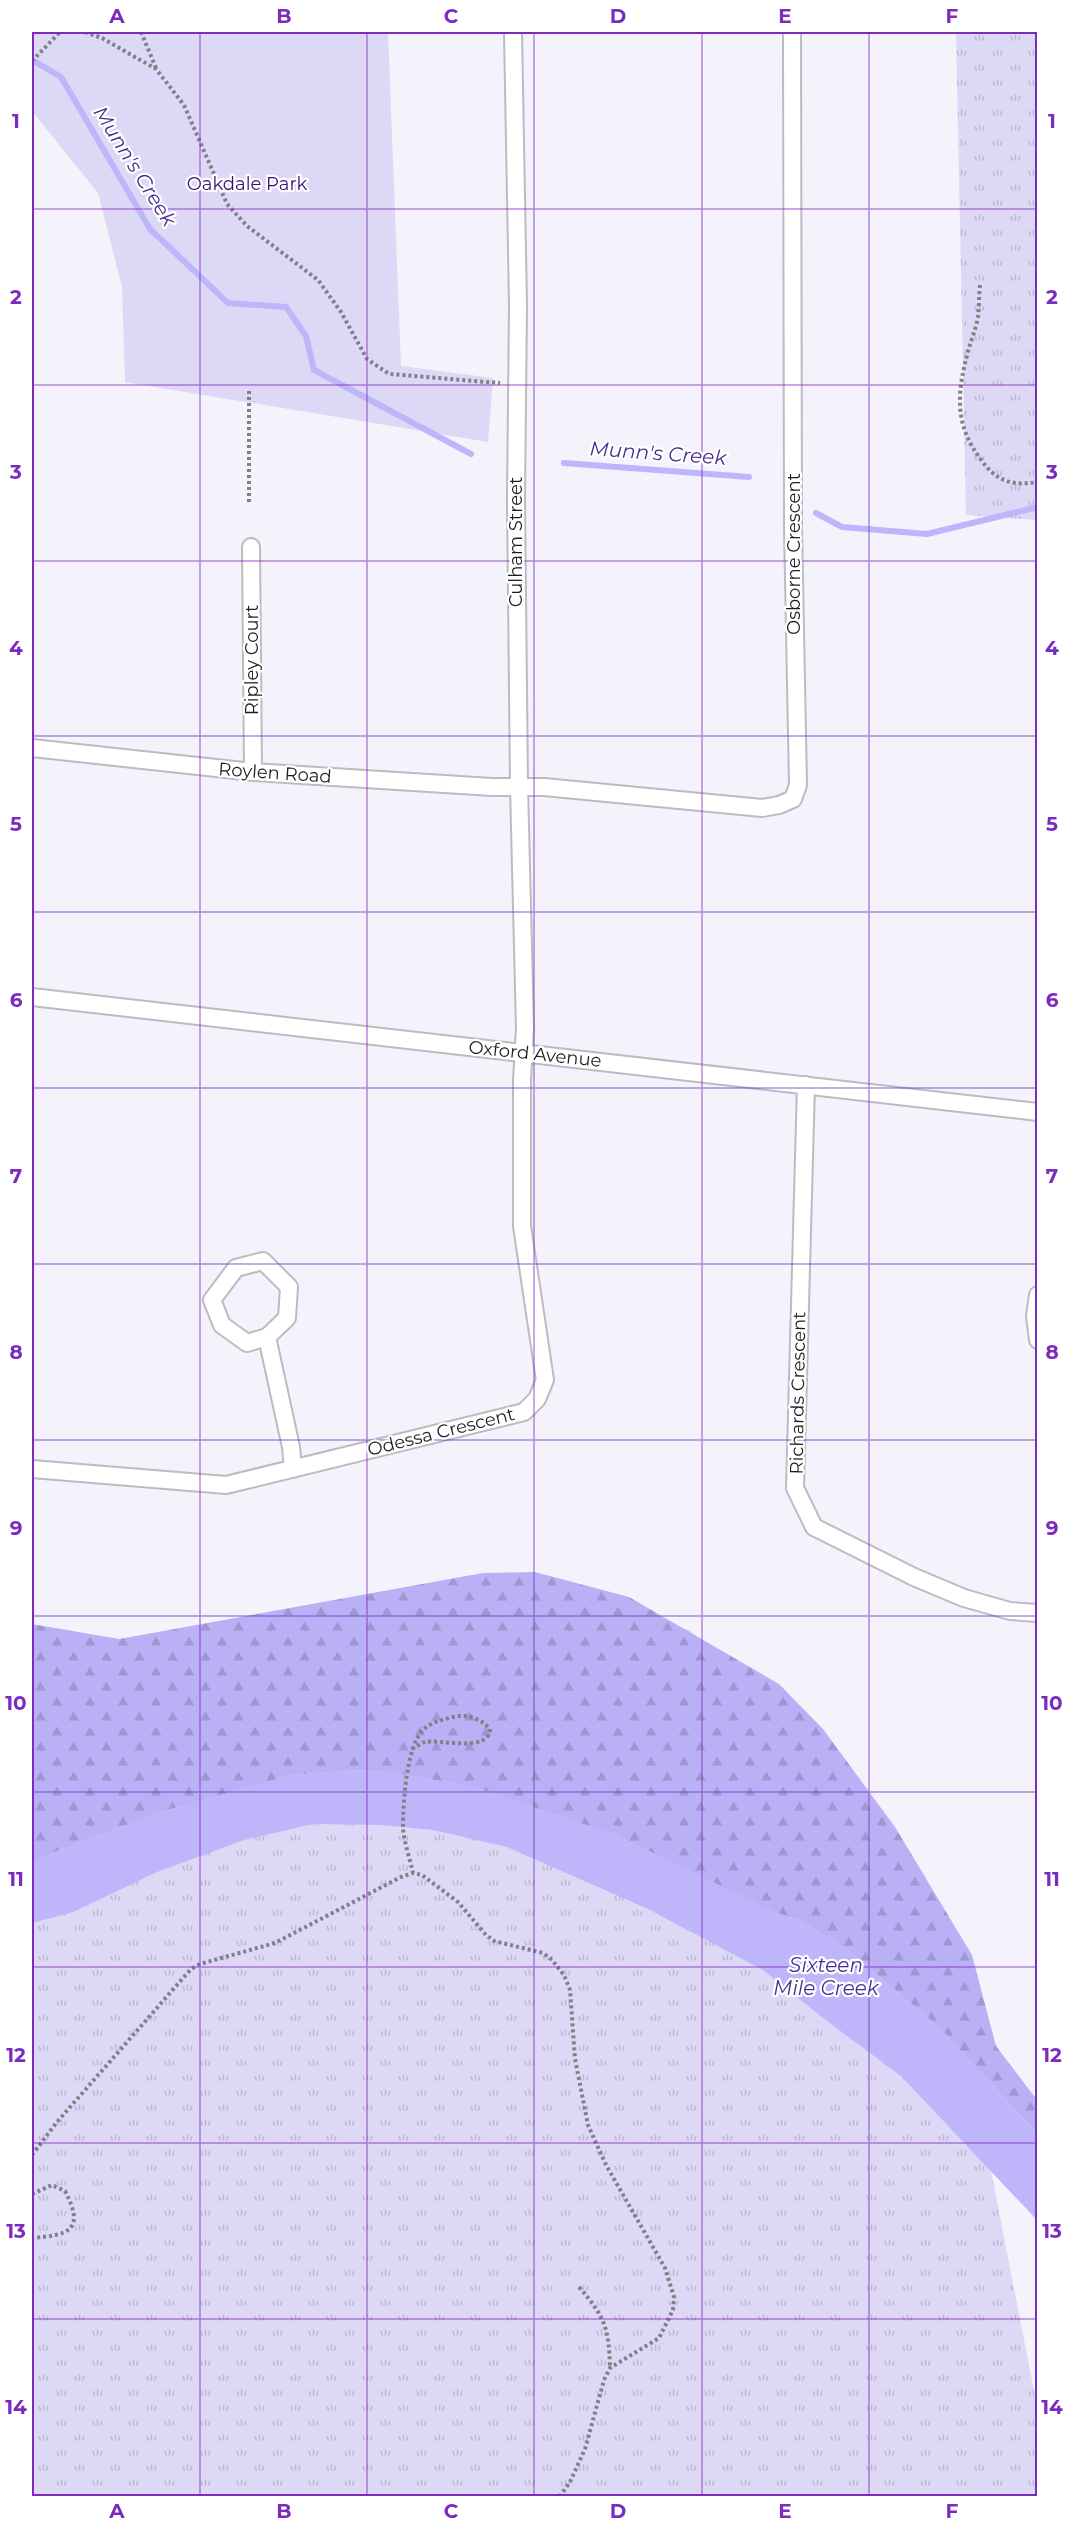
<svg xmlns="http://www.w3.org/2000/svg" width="1069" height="2528" viewBox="0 0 1069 2528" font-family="Montserrat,sans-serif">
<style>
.grass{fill:url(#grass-tufts)}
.forest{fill:url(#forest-firs)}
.park{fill:#dcd8f6}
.water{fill:#bfb5fb}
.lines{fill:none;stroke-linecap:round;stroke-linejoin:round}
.stream{stroke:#bfb5fb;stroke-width:6}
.street-casing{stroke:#bcbbc3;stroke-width:20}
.path{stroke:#818086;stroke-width:4;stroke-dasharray:3 3;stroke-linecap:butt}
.street{stroke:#fff;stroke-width:16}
.grid{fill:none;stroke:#7b2cbf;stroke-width:1.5;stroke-opacity:0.55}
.labels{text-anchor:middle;stroke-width:4.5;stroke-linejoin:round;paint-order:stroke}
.park-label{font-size:18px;fill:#341074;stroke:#fff}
.street-label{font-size:18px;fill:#1d1d20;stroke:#fff}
.water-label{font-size:20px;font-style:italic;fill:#492d8f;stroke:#fff}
.neatline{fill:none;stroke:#7b2cbf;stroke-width:2}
.grid-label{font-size:20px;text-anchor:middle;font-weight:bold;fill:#7b2cbf}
</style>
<defs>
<pattern id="grass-tufts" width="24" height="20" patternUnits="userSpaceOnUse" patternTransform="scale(1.5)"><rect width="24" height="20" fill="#dcd8f6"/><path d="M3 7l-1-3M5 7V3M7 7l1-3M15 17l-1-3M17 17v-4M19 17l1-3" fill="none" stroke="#bcb9d3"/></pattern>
<pattern id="forest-firs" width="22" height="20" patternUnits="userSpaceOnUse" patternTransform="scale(1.5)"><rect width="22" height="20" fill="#bab0f5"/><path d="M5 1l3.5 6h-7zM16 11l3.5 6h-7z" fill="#9f97d2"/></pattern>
</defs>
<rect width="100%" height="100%" fill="#f4f3fc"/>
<path class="grass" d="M 956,32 L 1037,32 L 1037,520 L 966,515 Z
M 543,1586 L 689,1630 L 815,1744 L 941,1915 L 1037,2406 L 1037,2496 L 32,2496 L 32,1729 Z"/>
<path class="forest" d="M 535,1572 L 629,1597 L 779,1684 L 823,1729 L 895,1827 L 972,1955 L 996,2046 L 1037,2100 L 1037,2134 L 940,2028 L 847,1949 L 799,1920 L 774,1912 L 618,1836 L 471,1786 L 387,1772 L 358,1770 L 291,1775 L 164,1811 L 57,1851 L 32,1863 L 32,1624 L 119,1639 L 483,1573 Z"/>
<path class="park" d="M 32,32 L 388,32 L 401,366 L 493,378 L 488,442 L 125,382 L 122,287 L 98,193 L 32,111 Z"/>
<path class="water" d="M 358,1770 L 387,1772 L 471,1786 L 618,1836 L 774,1912 L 799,1920 L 847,1949 L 940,2028 L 1037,2134 L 1037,2220 L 901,2076 L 827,2021 L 763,1970 L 648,1909 L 507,1847 L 433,1830 L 382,1825 L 312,1824 L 244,1840 L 157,1872 L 73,1912 L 32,1923 L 32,1863 L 57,1851 L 164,1811 L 291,1775 Z"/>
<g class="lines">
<path class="stream" d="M 32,60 L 61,77 L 150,229 L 228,303 L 286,307 L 306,336 L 314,370 L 471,454
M 564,463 L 749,477
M 816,513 L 842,527 L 927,534 L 1038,507"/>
<g class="street-casing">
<path id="street" d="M 251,547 L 253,772
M 32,748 L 253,772 L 492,787 L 544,787 L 762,808 L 779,805 L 793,799 L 798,785 L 793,527 L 792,32
M 32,997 L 1038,1112
M 806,1085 L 795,1488 L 814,1527 L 914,1577 L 964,1598 L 1010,1611 L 1038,1613
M 263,1261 L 289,1287 L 287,1318 L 267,1337 L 247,1343 L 222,1325 L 212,1300 L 236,1268 Z
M 1038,1295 L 1035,1316 L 1038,1340
M 267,1337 L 291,1447 L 293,1469
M 32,1469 L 226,1485 L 524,1412 L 537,1399 L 545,1380 L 522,1226 L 522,1080 L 525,1028 L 519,786 L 516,498 L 518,306 L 513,32"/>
</g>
<path class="path" d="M 85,32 L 102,38 L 156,69 L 184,105 L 227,204 L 247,226 L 318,280 L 341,312 L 367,359 L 389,374 L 500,383
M 141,32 L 156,68
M 32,61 L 60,32
M 980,285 C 979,296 979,307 978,317 C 976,328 972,338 969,348 C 957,391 953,424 982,461 C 997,482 1013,486 1038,482
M 249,391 L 249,502
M 412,1749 C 416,1747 421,1743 425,1742 C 440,1739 489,1753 490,1729 C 480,1718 467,1714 453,1717 C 442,1720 431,1722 423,1730 C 406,1747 403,1804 403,1828 C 404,1842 410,1859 413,1873
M 32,2155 L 57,2122 L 191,1969 L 200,1964 L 275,1943 L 401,1877 L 413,1873 L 422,1875 L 458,1902 L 486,1935 L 494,1941 L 543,1953 L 552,1960 L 564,1975 L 570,1990 L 575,2059 L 588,2125 L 606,2165 L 665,2268 L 674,2297 L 673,2310 L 659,2338 L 610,2368 L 604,2380 L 585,2449 L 570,2482 L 560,2496
M 32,2194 L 52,2185 L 65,2191 C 86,2231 68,2235 32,2238
M 579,2287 C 605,2317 609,2328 610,2368"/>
<use href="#street" class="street"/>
</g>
<path class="grid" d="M 200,32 L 200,2496M 367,32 L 367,2496M 534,32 L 534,2496M 702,32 L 702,2496M 869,32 L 869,2496M 32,209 L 1038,209M 32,385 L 1038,385M 32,561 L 1038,561M 32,736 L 1038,736M 32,912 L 1038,912M 32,1088 L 1038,1088M 32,1264 L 1038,1264M 32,1440 L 1038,1440M 32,1616 L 1038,1616M 32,1792 L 1038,1792M 32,1967 L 1038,1967M 32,2143 L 1038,2143M 32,2319 L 1038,2319"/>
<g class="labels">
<g class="park-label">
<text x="247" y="190">Oakdale Park</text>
</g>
<g class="street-label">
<text transform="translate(516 542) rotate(-90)" y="6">Culham Street</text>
<text transform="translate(794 554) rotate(-90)" y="6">Osborne Crescent</text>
<text transform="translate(252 660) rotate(-90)" y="6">Ripley Court</text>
<text transform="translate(275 773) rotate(4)" y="6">Roylen Road</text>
<text transform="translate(535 1054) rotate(6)" y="6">Oxford Avenue</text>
<text transform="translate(798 1393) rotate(-89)" y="6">Richards Crescent</text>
<text transform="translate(441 1432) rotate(-14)" y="6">Odessa Crescent</text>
</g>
<g class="water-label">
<text transform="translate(135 166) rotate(58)" y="7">Munn's Creek</text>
<text transform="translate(658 453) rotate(4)" y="7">Munn's Creek</text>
<text x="826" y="1972">Sixteen<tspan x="826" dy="23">Mile Creek</tspan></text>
</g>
</g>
<rect width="1069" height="2528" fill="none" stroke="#ffffff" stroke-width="66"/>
<rect x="33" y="33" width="1003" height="2462" class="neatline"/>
<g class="grid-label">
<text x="117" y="23">A</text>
<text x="284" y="23">B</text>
<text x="451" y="23">C</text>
<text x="618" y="23">D</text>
<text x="785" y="23">E</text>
<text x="952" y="23">F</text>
<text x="16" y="128">1</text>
<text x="1052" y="128">1</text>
<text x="16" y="304">2</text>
<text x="1052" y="304">2</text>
<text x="16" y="479">3</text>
<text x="1052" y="479">3</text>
<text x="16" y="655">4</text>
<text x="1052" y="655">4</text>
<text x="16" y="831">5</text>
<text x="1052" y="831">5</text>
<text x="16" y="1007">6</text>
<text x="1052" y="1007">6</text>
<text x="16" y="1183">7</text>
<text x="1052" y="1183">7</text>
<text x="16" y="1359">8</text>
<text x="1052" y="1359">8</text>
<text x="16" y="1535">9</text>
<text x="1052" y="1535">9</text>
<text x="16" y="1710">10</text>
<text x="1052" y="1710">10</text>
<text x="16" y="1886">11</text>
<text x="1052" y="1886">11</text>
<text x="16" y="2062">12</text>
<text x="1052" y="2062">12</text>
<text x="16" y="2238">13</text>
<text x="1052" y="2238">13</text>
<text x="16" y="2414">14</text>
<text x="1052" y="2414">14</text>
<text x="117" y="2518">A</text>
<text x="284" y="2518">B</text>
<text x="451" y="2518">C</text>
<text x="618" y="2518">D</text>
<text x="785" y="2518">E</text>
<text x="952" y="2518">F</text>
</g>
</svg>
